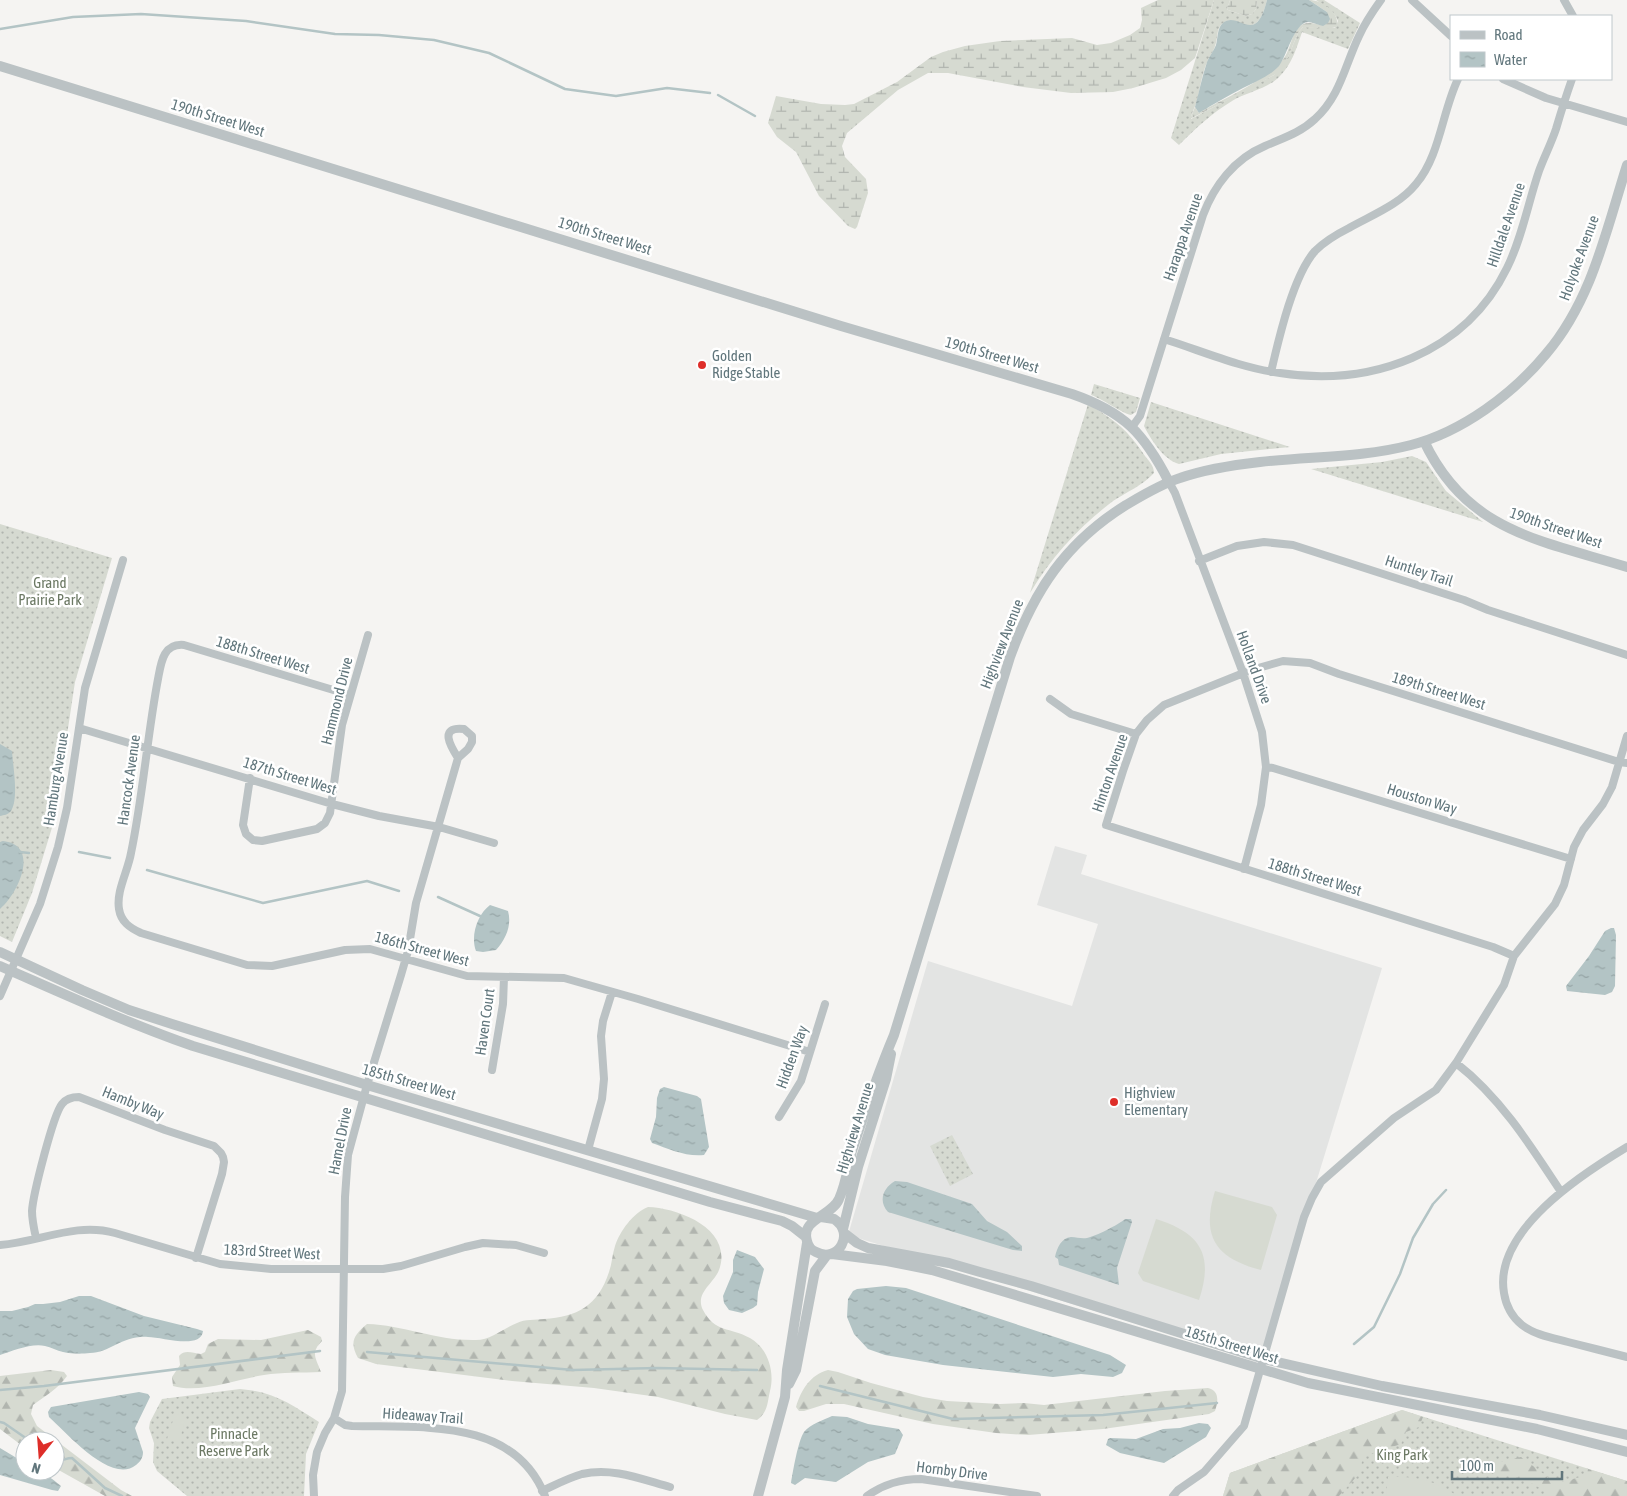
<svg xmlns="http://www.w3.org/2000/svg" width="1627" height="1496" viewBox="0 0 1627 1496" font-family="'Asap Condensed',sans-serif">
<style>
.built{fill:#e3e4e3}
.grass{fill:url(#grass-dots)}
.forest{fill:url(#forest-firs)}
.wetland{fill:url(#wetland-marsh)}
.garden{fill:#d6dad1}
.water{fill:url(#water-ripples)}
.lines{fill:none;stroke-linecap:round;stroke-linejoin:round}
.stream{stroke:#b3c4c5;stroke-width:2.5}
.minor{stroke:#bbc2c4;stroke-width:8}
.tertiary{stroke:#bbc2c4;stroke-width:10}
.poi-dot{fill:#de2e29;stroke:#fff;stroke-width:2}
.labels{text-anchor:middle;stroke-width:5;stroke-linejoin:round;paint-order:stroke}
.street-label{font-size:15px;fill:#61767c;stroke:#fff}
.poi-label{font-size:15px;fill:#61767c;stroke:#fff;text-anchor:start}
.park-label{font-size:15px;fill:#6c7964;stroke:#fff}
</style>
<defs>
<pattern id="grass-dots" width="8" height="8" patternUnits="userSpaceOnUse" patternTransform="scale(1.25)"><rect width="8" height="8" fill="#d6dad1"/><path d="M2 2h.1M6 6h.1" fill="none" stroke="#b1b5af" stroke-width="1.8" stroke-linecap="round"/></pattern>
<pattern id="forest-firs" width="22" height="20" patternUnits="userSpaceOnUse" patternTransform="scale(1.25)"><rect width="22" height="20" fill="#d6dad1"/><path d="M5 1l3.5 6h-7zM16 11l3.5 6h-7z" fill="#b1b5af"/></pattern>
<pattern id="wetland-marsh" width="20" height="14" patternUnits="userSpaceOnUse" patternTransform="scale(1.25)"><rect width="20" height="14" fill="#d6dad1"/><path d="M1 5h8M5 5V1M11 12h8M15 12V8" fill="none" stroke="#b1b5af"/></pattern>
<pattern id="water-ripples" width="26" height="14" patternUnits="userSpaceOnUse" patternTransform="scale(1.25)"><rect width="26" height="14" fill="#b3c4c5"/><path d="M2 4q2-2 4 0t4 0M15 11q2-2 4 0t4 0" fill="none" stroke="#95a4a5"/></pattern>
</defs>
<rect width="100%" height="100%" fill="#f5f4f2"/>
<path class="built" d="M 1055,846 L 1087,855 L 1081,874 L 1382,968 L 1261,1362 L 848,1235 L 928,961 L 1072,1006 L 1098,924 L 1037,905 Z"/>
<path class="grass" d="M 1214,0 L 1230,0 L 1227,9 L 1228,10 L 1246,16 L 1252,14 L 1256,9 L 1257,0 L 1267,0 C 1255,49 1237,9 1222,24 C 1216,29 1218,39 1215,46 C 1214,51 1210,55 1208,60 C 1202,73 1200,88 1197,101 C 1195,107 1191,114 1191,119 L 1274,75 L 1288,57 L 1298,33 L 1303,27 L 1335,28 L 1338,21 C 1334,10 1324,6 1316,0 L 1324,0 L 1360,23 L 1348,49 L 1302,32 C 1297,47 1292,64 1280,76 C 1268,89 1247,92 1232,101 C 1212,113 1196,128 1179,145 L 1171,138 Z
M 1094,384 L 1140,398 L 1136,412 L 1131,415 C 1121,413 1103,399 1091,395 Z
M 1151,402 L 1290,447 L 1221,454 L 1179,464 C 1164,460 1151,440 1144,426 Z
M 1088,404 C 1115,420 1128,430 1145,456 C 1149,461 1154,466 1154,473 C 1143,485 1127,492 1113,501 C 1079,527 1052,556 1030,593 Z
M 1412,456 L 1426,462 L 1446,491 L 1483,522 L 1311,469 L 1382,462 Z
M 0,524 L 112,558 L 75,682 L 54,821 L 32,893 L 12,942 L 0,936 Z
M 952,1135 L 973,1174 L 950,1186 L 930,1146 Z
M 240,1389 C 275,1392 290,1404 319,1422 L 306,1454 L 304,1496 L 187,1496 L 157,1471 L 153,1462 L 154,1443 L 149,1428 L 150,1422 L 162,1399 Z
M 1402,1410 L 1627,1481 L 1627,1496 L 1223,1496 L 1230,1473 Z"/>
<path class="forest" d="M 648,1207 C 678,1208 731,1228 720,1267 C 716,1283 694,1292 703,1310 C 715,1333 730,1327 750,1338 C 768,1348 775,1372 770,1391 C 767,1404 768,1412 757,1420 L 725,1414 L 658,1397 L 594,1388 L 512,1381 L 376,1364 L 358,1358 C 349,1342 354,1335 367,1324 C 404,1325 437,1341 476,1340 C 491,1340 504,1328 517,1323 C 525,1319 535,1320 544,1319 C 577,1317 598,1306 609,1272 C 612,1264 612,1255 615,1246 C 620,1231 633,1213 648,1207 Z
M 308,1330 L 321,1337 L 322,1341 C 310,1353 316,1358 321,1372 C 302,1373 282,1372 264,1375 C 237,1379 200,1394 173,1386 L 172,1377 L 180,1365 L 179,1356 C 185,1349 192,1353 201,1354 L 205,1352 L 208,1344 L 218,1339 L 261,1340 Z
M 51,1370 L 64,1372 L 67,1376 C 58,1389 45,1396 33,1405 L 31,1414 L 37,1426 L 121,1490 L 132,1496 L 105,1496 L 55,1468 L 55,1441 L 25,1441 L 25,1448 L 0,1429 L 0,1376 Z
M 828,1370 L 838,1372 L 871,1383 L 923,1397 L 947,1401 L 1000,1404 L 1024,1403 L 1044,1405 L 1165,1391 L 1208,1388 C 1220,1391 1218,1402 1215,1411 L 1209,1414 L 1103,1429 L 1028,1435 L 996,1433 L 933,1424 L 844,1404 L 826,1404 L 804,1411 L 799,1411 L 796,1407 C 801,1390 810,1375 828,1370 Z
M 1402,1410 L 1423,1417 L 1419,1427 L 1406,1432 L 1401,1444 L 1364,1456 L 1357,1476 L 1339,1496 L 1223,1496 L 1230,1473 Z
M 1521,1457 L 1549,1478 L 1568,1483 L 1573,1479 L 1587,1475 L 1588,1469 L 1627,1481 L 1627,1496 L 1554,1496 L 1524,1479 L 1493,1473 L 1489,1470 C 1497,1460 1509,1460 1521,1457 Z"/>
<path class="wetland" d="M 1158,0 L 1214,0 L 1195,58 L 1181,70 L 1166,78 L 1133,88 L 1113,92 L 1071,93 L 1023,87 L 948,73 L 928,73 L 898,90 L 847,133 L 842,146 L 845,157 L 866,179 L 868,193 L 857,227 L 855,229 L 848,226 L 819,196 L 796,152 L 777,137 L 768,123 L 776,96 L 821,104 L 845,105 L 854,104 L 897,82 L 931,57 L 943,52 L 965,46 L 1000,41 L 1072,38 L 1097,45 L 1111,43 L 1130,35 L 1140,28 L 1142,20 L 1141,8 Z
M 1230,0 L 1257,0 L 1256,9 L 1252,14 L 1246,16 L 1228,10 L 1227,9 Z
M 1309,0 C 1322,0 1340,12 1337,27 L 1327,29 L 1303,27 L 1298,33 L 1288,57 L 1279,72 L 1251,88 L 1190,119 L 1195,107 L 1199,113 C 1226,97 1258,85 1281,62 C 1296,47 1288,15 1320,25 L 1327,12 Z"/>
<path class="garden" d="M 1215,1191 L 1272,1207 L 1277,1215 L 1261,1270 C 1215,1258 1201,1236 1215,1191 Z
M 1156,1219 C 1201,1233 1214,1255 1199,1300 L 1143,1281 L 1138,1273 Z
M 175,1414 L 186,1417 L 179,1442 L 167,1439 Z
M 1388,1477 C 1414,1476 1436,1480 1457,1496 L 1386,1496 Z"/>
<path class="water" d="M 1267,0 L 1309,0 L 1327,12 L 1330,19 L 1328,23 L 1323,26 C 1318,25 1313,22 1308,22 C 1294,23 1287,56 1279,66 C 1270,76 1255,82 1243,88 C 1228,96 1213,104 1199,113 L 1195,107 C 1199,92 1202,77 1207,62 C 1209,56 1214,51 1216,45 C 1218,38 1217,28 1223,23 C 1239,10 1255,48 1267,0 Z
M 0,744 L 12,751 C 13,767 19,798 11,811 C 8,815 4,815 0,816 Z
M 3,841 C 41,845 18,894 0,909 L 0,842 Z
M 490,905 L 508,911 C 512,925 506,939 496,950 L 483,952 L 476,951 C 470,935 478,914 490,905 Z
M 1611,928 L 1614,928 L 1616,935 L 1615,986 L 1612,992 L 1605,995 L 1567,991 L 1566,986 L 1589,956 L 1605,931 Z
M 664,1087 L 697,1096 L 701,1099 L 709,1147 L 704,1155 C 686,1157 669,1149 652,1143 L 650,1139 L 656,1117 L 657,1098 L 660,1089 Z
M 895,1181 L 907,1182 L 972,1204 L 987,1221 L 1007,1232 L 1022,1246 L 1022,1251 L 1013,1250 L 888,1212 C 878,1201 883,1188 895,1181 Z
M 1125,1219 L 1131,1219 L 1132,1222 L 1117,1268 L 1119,1285 L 1059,1265 L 1058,1259 L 1055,1257 C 1057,1248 1061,1238 1071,1237 C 1077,1237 1081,1239 1087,1238 C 1096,1236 1118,1225 1125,1219 Z
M 737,1250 L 755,1257 L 764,1269 L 758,1292 L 757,1305 L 753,1308 L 742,1313 L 729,1310 L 724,1303 L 723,1296 L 733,1272 L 733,1260 Z
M 886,1286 L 906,1288 L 1110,1355 L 1126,1365 L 1122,1373 L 1113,1377 L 1081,1374 L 1053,1377 L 943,1365 L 885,1355 L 868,1349 L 854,1334 L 847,1317 L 848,1299 L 853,1291 L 857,1289 Z
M 79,1296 L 91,1296 L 144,1316 L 197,1329 L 203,1331 C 201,1350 162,1337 148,1337 C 123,1335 110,1353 90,1353 C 82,1354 71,1354 63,1352 C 57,1351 51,1347 45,1346 C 31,1343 13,1351 0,1355 L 0,1311 L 12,1311 L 28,1307 L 35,1304 L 43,1304 L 60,1302 Z
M 139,1392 L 148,1394 L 150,1397 L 135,1428 L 143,1452 C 143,1458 140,1462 136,1465 C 111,1485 66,1432 49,1417 L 48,1412 L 51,1407 Z
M 832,1416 L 847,1417 L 868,1424 L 899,1429 L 903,1435 L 895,1454 L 868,1462 L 836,1482 L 805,1478 L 795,1485 L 791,1483 C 793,1471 798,1441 804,1432 C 810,1424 824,1420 832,1416 Z
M 1199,1423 L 1208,1424 L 1211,1428 L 1206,1437 L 1164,1463 L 1120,1453 L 1106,1445 L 1108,1439 L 1110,1438 L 1136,1439 L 1163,1429 L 1180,1428 Z
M 0,1448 L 25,1463 L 25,1471 C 42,1471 48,1475 61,1486 L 58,1491 L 52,1490 L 0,1475 Z"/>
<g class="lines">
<path class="stream" d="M 0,29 L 73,17 L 141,14 L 246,21 L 335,34 L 379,35 L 434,40 L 489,53 L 565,89 L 616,96 L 667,88 L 710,93
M 718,95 L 755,116
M 20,852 L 29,853
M 79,852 L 110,858
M 147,870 L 263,903 L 367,881 L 399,891
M 438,897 L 480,916
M 1354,1344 L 1374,1327 L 1400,1274 L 1413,1238 L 1433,1204 L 1446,1190
M 367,1352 L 573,1370 L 657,1368 L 757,1370
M 820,1386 L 953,1419 L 1103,1415 L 1217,1403
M 0,1390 L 44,1386 L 320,1351
M 0,1422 L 4,1423 L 30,1441
M 55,1460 C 62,1462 65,1458 72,1458 L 105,1488 L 122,1496"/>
<path class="minor" d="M 1412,0 L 1451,36
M 1564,0 L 1573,16
M 1503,79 L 1546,98 L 1627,122
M 1164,339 C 1202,351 1241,368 1280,373 C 1371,387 1465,354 1507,268 C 1522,238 1528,203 1539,171 C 1544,157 1551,144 1556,129 C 1561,112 1566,96 1572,79
M 1271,372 C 1279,338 1293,276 1315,251 C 1325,241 1337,234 1349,228 C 1372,215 1399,205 1416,184 C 1440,156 1442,112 1458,79
M 1132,427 L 1140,416 L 1203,215 C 1214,186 1234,159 1265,146 C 1283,138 1300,133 1315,119 C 1340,97 1345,65 1359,36 C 1365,23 1373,11 1381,0
M 1169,482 L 1175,493 L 1243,673 L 1262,732 L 1266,767 L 1261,805 L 1244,869
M 1199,561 L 1237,546 L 1264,542 L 1293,545 L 1464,600 L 1488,610 L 1627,655
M 350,695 L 184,645 C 163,643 161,663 158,679 C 147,737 143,796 131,853 C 128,871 116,891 119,909 C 121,922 130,928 141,933 L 247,965 L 272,966 L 345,950 L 370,949 L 467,976 L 564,978 L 638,999 L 810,1052
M 1050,699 L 1071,714 L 1136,734
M 79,728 L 332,804 L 379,816 L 439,827 L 494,843
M 1266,767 L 1273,768 L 1571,859
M 250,778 L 243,825 L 246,834 L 253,840 L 262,841 L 317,829 L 325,823 L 330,813 L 342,725 L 368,635
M 1514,956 L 1493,947 L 1106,825 L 1123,771 L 1136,734 L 1147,720 L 1164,705 L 1251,670 L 1283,661 L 1310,663 L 1339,674 L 1619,762 L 1627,763
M 0,996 L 40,904 L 58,847 L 67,808 L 85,688 L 123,560
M 1456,1063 C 1500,1097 1531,1146 1561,1192
M 492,1070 L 503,1004 L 504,977
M 779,1117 L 801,1081 L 825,1004
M 1627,1147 C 1582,1174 1493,1231 1504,1293 C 1506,1306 1512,1317 1522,1325 C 1535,1335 1553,1338 1568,1342 C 1588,1347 1607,1352 1627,1357
M 588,1150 L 602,1099 L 604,1079 L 601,1036 L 603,1021 L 612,992
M 36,1238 C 34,1229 32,1220 32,1211 C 33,1195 53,1115 62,1104 C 66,1099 73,1097 79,1097 L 165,1130 L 214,1146 L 221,1153 L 223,1157 L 224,1162 L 222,1174 L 196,1258
M 0,1245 C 40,1242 75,1222 115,1233 L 220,1264 L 271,1269 L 383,1269 L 401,1266 L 465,1247 L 483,1243 L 516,1245 L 544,1253
M 334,1418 L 345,1425 L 352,1426 C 420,1428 514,1417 545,1496
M 542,1491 C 555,1485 568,1478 582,1474 C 612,1467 641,1479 670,1487
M 314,1496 L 313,1475 L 317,1452 L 325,1433 L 334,1418 L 342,1391 L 345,1197 L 348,1155 L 367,1085 L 401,975 L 408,951 L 416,903 L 458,758 L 468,749 L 472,742 L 472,736 L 464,729 C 438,726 451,747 458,758
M 867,1496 C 884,1484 900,1479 921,1479 L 1037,1496
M 1173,1496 L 1178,1490 L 1204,1472 L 1244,1426 L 1304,1217 L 1312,1198 L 1321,1182 L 1394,1118 L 1436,1090 L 1456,1063 L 1504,985 L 1514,956 L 1555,904 L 1564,885 L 1574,847 L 1583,830 L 1603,804 L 1612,787 L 1627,736"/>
<path class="tertiary" d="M 0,66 L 841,326 L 1072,394 C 1124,412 1144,433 1169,482
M 1424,441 C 1467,532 1540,540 1627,567
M 0,952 L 82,990 L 129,1010 L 172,1024 L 367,1085 L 817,1218
M 0,966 C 64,994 127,1023 193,1046 L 710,1202 L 782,1221 L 792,1226 L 806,1237
M 821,1217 L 834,1219 C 856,1233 838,1264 816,1252 C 811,1250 808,1246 807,1241 C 800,1219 832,1216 839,1199 C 846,1184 848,1166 852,1151 C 865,1111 878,1073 894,1035 L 1010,657 C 1034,591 1065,543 1126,505 C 1143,495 1161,484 1180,478 C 1206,469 1233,465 1260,462 C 1311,456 1361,458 1411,445 C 1462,432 1513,394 1546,354 C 1592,300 1606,231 1627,165
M 843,1229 L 858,1167 L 886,1079 L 891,1054
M 844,1233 L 857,1243 L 868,1248 L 949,1263 L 980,1272 L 1031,1286 L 1264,1359 L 1382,1386 L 1540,1415 L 1627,1435
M 832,1254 L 887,1261 L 932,1270 L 1308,1383 L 1537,1429 L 1627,1452
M 789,1384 L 796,1370 L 815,1271 L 827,1255
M 758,1496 L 785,1397 L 787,1370 L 807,1243"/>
</g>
<g class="poi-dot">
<circle cx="702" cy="365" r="5"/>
<circle cx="1114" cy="1102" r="5"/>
</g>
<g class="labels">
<g class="street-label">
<text transform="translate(218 118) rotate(17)" y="5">190th Street West</text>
<text transform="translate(1506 225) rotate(-71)" y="5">Hilldale Avenue</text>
<text transform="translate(605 236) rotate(17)" y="5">190th Street West</text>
<text transform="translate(1183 237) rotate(-71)" y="5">Harappa Avenue</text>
<text transform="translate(1579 258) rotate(-70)" y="5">Holyoke Avenue</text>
<text transform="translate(992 355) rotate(16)" y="5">190th Street West</text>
<text transform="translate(1556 528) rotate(19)" y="5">190th Street West</text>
<text transform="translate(1419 571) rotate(18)" y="5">Huntley Trail</text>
<text transform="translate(1002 644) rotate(-69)" y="5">Highview Avenue</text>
<text transform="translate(263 655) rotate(17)" y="5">188th Street West</text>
<text transform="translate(1254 667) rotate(70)" y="5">Holland Drive</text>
<text transform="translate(1439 691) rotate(17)" y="5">189th Street West</text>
<text transform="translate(337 701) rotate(-76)" y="5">Hammond Drive</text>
<text transform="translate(1110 773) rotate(-71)" y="5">Hinton Avenue</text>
<text transform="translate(290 776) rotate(17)" y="5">187th Street West</text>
<text transform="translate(56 779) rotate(-81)" y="5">Hamburg Avenue</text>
<text transform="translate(129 780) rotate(-82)" y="5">Hancock Avenue</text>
<text transform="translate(1422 799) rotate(17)" y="5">Houston Way</text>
<text transform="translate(1315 877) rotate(17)" y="5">188th Street West</text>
<text transform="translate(422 949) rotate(15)" y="5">186th Street West</text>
<text transform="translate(485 1022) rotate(-82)" y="5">Haven Court</text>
<text transform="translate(792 1057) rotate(-70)" y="5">Hidden Way</text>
<text transform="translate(409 1082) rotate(16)" y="5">185th Street West</text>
<text transform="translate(133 1103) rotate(22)" y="5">Hamby Way</text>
<text transform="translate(855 1128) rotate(-73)" y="5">Highview Avenue</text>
<text transform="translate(340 1141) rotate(-79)" y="5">Hamel Drive</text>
<text transform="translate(272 1252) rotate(3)" y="5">183rd Street West</text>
<text transform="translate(1232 1345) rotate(17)" y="5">185th Street West</text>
<text transform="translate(423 1416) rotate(4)" y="5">Hideaway Trail</text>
<text transform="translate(952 1471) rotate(7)" y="5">Hornby Drive</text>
</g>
<g class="poi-label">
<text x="712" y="361">Golden<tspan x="712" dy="17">Ridge Stable</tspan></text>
<text x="1124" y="1098">Highview<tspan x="1124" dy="17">Elementary</tspan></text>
</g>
<g class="park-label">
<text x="50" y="588">Grand<tspan x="50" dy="17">Prairie Park</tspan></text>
<text x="234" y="1439">Pinnacle<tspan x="234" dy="17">Reserve Park</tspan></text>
<text x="1402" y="1460">King Park</text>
</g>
</g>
<rect x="1450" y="15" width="162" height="65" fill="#ffffff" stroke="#c0c8cb"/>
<rect x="1460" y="31" width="25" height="8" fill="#bbc2c4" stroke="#c0c8cb"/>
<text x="1494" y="40" font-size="15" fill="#61767c">Road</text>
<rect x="1460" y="52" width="25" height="15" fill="url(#water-ripples)" stroke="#c0c8cb"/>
<text x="1494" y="65" font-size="15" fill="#61767c">Water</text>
<g transform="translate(40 1456) rotate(197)"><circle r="24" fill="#ffffff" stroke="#c0c8cb"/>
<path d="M0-4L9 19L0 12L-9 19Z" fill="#de2e29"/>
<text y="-8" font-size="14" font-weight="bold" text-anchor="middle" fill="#61767c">N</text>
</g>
<path d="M1452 1471v8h110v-8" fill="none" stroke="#61767c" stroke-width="2.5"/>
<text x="1460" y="1471" font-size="15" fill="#61767c" stroke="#ffffff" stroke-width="4" paint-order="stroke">100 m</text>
</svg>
